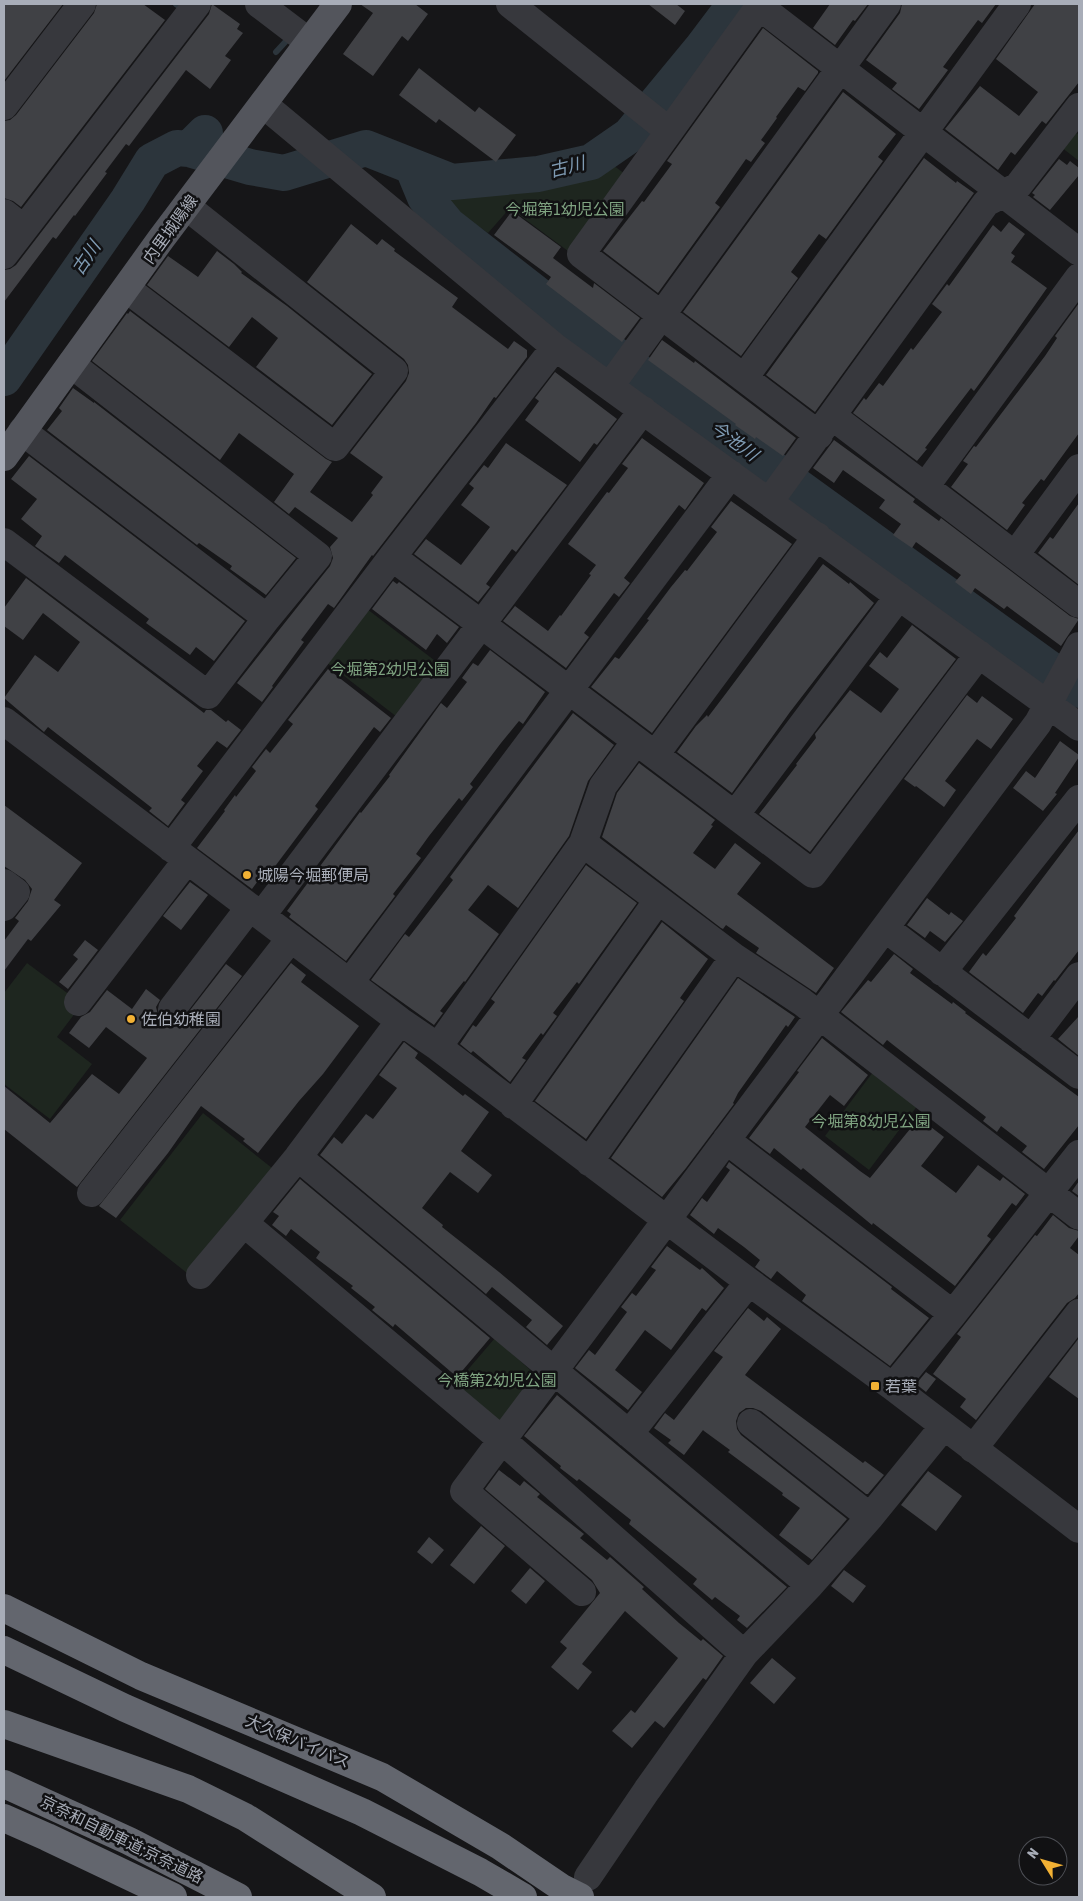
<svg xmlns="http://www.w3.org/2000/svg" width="1083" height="1901" viewBox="0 0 1083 1901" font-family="'Asap Condensed','Noto Sans JP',sans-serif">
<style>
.green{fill:#1e261f}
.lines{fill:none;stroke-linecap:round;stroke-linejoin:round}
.stream{stroke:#2c353c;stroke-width:6}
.river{stroke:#2c353c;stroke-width:36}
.building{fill:#404145}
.minor{stroke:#37383d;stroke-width:28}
.major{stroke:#53555c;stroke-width:28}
.highway{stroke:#63666e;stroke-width:28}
.poi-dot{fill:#f2b134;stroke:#111113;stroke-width:2}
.labels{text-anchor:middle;stroke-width:5;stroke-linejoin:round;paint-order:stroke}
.park-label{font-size:16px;fill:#7fa381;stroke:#111113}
.street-label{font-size:16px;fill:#a8adb8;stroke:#111113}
.poi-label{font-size:16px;fill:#a8adb8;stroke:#111113;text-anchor:start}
.water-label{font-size:18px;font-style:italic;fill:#7f9bb3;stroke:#111113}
</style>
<rect width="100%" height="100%" fill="#161618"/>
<path class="green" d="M 1073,130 L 1079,135 L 1079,161 L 1061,147 Z
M 609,162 L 629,177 L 572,254 L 510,208 L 488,233 L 450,207 L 449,199 L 463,193 L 579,173 Z
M 367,609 L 438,663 L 397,717 L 326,662 Z
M 27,963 L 82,1004 L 57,1037 L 92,1064 L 50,1119 L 4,1084 L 4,993 Z
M 873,1072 L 918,1105 L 869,1170 L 825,1136 Z
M 203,1113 L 272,1168 L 187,1273 L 120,1220 Z
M 495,1338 L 538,1377 L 499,1424 L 453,1387 Z"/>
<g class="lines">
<path class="stream" d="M 176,4 L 180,7
M 276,52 L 288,39"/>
<path class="river" d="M 189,149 L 250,167 L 284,173 L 366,148 L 452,182 L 538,174 L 591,162 L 630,135 L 701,49 L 735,4
M 413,168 L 425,197 L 448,225 L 606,348 L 1079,690
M 4,378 L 128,200 L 152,161 L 177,148 L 189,149 L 205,133"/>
</g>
<path class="building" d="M 4,4 L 63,4 L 4,81 Z
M 97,4 L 143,4 L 165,20 L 21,207 L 13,201 L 4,198 L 4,121 L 10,120 L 16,115 L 94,13 Z
M 212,4 L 240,24 L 237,29 L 243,33 L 225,56 L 231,60 L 210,89 L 186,70 L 129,146 L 126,144 L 105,172 L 107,173 L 75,216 L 74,215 L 56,239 L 53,237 L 4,302 L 4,270 L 10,269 L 16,265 L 209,14 Z
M 360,4 L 415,4 L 428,14 L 408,41 L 402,36 L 373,76 L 343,54 L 373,13 Z
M 648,4 L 676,4 L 685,11 L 675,25 Z
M 830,4 L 868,4 L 855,21 L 853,20 L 835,45 L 813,28 Z
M 902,4 L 996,4 L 982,23 L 978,20 L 943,67 L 948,70 L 919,109 L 892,89 L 897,83 L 866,60 L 900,13 Z
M 1035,4 L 1079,4 L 1079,82 L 1046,124 L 1042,121 L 1015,155 L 1011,152 L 998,170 L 945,129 L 980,86 L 1019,116 L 1038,92 L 996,59 Z
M 763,28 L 818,71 L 818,73 L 805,91 L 798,87 L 776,117 L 777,118 L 761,140 L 765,143 L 751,162 L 746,159 L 715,203 L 720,207 L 658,293 L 603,251 L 642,201 L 644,202 L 672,164 L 667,161 Z
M 419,68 L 475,112 L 479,107 L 516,135 L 496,162 L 439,119 L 436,123 L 399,95 Z
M 843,92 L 896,134 L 878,157 L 883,161 L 826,239 L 819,234 L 791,272 L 798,278 L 741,356 L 683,312 Z
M 924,158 L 956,183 L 957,181 L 974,193 L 815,412 L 766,375 Z
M 1059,159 L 1067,165 L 1070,161 L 1079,168 L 1079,175 L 1050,210 L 1033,197 L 1035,195 L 1032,193 Z
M 512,211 L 561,247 L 553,258 L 593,288 L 594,283 L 640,318 L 622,342 L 546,284 L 551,277 L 494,235 Z
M 1009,222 L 1025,234 L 1011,253 L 1015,256 L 1011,262 L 1047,288 L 985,376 L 974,391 L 971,388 L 925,448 L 927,449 L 917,461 L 853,413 L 864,398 L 866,400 L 879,383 L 883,386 L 911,348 L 913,350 L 942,312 L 932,304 L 947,284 L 949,286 L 993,225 L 1001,232 Z
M 351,224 L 377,245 L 382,239 L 395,249 L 394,251 L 458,298 L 452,307 L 508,349 L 514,341 L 527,350 L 527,357 L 496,398 L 494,397 L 476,423 L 373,556 L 372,555 L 334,608 L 328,604 L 301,640 L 304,642 L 272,686 L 273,687 L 262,702 L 237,683 L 330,566 L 333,558 L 330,547 L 338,538 L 295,507 L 289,514 L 274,502 L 294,474 L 239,433 L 220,460 L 92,361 L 127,313 L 128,314 L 130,311 L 326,459 L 332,462 L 310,492 L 352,522 L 373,495 L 371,493 L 383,477 L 350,453 L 406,381 L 409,373 L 408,365 L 404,359 L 307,282 Z
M 217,251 L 234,264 L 242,272 L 241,273 L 287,306 L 372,374 L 332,425 L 256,367 L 278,338 L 252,317 L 229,347 L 147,285 L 168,256 L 198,277 Z
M 1079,303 L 1079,433 L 1044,481 L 1041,479 L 1022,503 L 1025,505 L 1007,530 L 951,487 L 968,464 L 963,461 L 974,446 L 976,447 L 1045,356 L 1057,338 L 1055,336 Z
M 662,340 L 694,363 L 695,361 L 796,438 L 783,456 L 756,437 L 755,439 L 735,425 L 736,424 L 648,360 Z
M 555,372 L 617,419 L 597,445 L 594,443 L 580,462 L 525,420 L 539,401 L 535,398 Z
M 73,388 L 94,403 L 94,402 L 296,558 L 266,595 L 230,569 L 232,566 L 199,543 L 197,545 L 47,430 L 62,411 L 59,408 Z
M 642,438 L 704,483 L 685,510 L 679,505 L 624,578 L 630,583 L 619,597 L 614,593 L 584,633 L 589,637 L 566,668 L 503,621 L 515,606 L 548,631 L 560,615 L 561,616 L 591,575 L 589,574 L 596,565 L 568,544 L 607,492 L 609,493 L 628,468 L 622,464 Z
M 834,440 L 915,499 L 913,502 L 939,521 L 941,518 L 1070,616 L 1079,619 L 1061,646 L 1007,606 L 1004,609 L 975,588 L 971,594 L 955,582 L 961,575 L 916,542 L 912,548 L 893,535 L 901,524 L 879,508 L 885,500 L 843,470 L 834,483 L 813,468 Z
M 506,443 L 567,485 L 516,552 L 512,549 L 486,584 L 490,587 L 478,602 L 414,554 L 426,539 L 461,565 L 490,527 L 461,505 L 474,488 L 469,484 L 484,465 L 488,468 Z
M 29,456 L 245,621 L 214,661 L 196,647 L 190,655 L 146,623 L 149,619 L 65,555 L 59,563 L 35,546 L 42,536 L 21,519 L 37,499 L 11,479 Z
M 731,501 L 792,544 L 652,733 L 591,687 L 615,657 L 619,659 L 649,620 L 647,619 L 671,587 L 685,570 L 687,571 L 717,532 L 711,527 Z
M 1079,503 L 1079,585 L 1038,553 L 1050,537 L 1053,539 Z
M 823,564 L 849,584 L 850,582 L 874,603 L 790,712 L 732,793 L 677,752 L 696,726 L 707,715 L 708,717 L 724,696 Z
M 26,578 L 204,713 L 206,710 L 211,710 L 226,722 L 228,720 L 241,730 L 227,748 L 217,741 L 197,766 L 203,771 L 181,800 L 185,803 L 168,826 L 149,811 L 152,808 L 48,727 L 44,732 L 4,698 L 35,655 L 58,672 L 80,642 L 43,613 L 23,640 L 4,626 L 4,608 Z
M 393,581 L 397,584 L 399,582 L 459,627 L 447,643 L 437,634 L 426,650 L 372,609 Z
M 912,625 L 956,659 L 810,852 L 759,814 L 797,765 L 796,764 L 816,738 L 815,734 L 850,690 L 881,713 L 899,689 L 869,666 L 880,652 L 887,658 Z
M 490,650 L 545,692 L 523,724 L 519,721 L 501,743 L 470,784 L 473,787 L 462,801 L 459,798 L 429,836 L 416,854 L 421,858 L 393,894 L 395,896 L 346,961 L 289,917 L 291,914 L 287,911 L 360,812 L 361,813 L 390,776 L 389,775 L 441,703 L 447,708 L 467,682 L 462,678 L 473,663 L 478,666 Z
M 328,669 L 391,718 L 380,732 L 374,727 L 315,806 L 318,809 L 273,869 L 269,866 L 252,889 L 197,848 L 225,811 L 224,810 L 235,795 L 236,797 L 256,771 L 252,767 L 266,749 L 270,753 L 293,724 L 288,720 Z
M 967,695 L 977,703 L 982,696 L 1013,719 L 991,749 L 977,739 L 945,781 L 956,790 L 944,807 L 916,786 L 915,787 L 904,779 Z
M 573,713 L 614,745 L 588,781 L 569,836 L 518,908 L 488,885 L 468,910 L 499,934 L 465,982 L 464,981 L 440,1011 L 443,1013 L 434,1025 L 371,980 L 405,934 L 409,937 L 453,880 L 450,877 Z
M 1060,741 L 1079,755 L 1079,757 L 1055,793 L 1057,794 L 1043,811 L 1013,788 L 1026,771 L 1035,778 Z
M 639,763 L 715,820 L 711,825 L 713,826 L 693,853 L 715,869 L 735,843 L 761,863 L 737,894 L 834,968 L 816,993 L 756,953 L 759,948 L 726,925 L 723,929 L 721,928 L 602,837 L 617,793 Z
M 4,805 L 82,863 L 54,900 L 61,905 L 31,941 L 28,939 L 4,971 L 4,941 L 19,921 L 15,918 L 28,901 L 32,889 L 25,880 L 4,866 Z
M 1079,830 L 1079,950 L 1055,981 L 1054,980 L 1042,996 L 1038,993 L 1023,1013 L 969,972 L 983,953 L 986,956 L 998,941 L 1016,918 L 1014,916 Z
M 586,865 L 637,903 L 579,984 L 577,982 L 553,1013 L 557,1016 L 543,1035 L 541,1033 L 522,1058 L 526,1060 L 510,1082 L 473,1051 L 471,1053 L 460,1044 L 473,1025 L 476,1027 L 495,1002 L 491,999 Z
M 190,882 L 208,895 L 181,930 L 163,916 Z
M 927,898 L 949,915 L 951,912 L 963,921 L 945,942 L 930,931 L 925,938 L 907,925 Z
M 662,922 L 708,959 L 680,998 L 684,1001 L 586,1139 L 535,1101 Z
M 85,940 L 98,950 L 68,989 L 59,982 L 78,959 L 73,955 Z
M 894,954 L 913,969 L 910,973 L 952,1004 L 953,1002 L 966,1012 L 965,1013 L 1079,1097 L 1079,1125 L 1044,1169 L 1022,1152 L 1027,1146 L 1001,1126 L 997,1132 L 983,1121 L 986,1117 L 901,1051 L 887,1040 L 883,1045 L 841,1012 L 868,980 L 871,982 Z
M 291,963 L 306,975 L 301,982 L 359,1026 L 323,1074 L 299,1101 L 258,1153 L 243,1141 L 245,1139 L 201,1106 L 168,1153 L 116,1218 L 99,1206 Z
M 226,964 L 242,976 L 77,1187 L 4,1129 L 4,1086 L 50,1123 L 92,1074 L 119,1094 L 147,1058 L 106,1027 L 89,1048 L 69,1033 L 81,1017 L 90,1012 L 107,990 L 132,1009 L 146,989 L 160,1000 L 156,1007 L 158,1015 L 162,1021 L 170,1024 L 178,1024 L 184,1018 Z
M 738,978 L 795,1017 L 788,1027 L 786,1025 L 738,1093 L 733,1103 L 734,1104 L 686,1168 L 662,1197 L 611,1158 Z
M 1079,1016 L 1079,1056 L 1058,1039 Z
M 822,1038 L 868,1075 L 844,1106 L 830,1095 L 805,1127 L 860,1171 L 870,1178 L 919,1118 L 944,1137 L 921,1166 L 956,1193 L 978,1165 L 1000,1181 L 1003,1177 L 1025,1194 L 1016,1206 L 1012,1203 L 987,1236 L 991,1239 L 955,1286 L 873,1223 L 872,1225 L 803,1168 L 801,1170 L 774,1148 L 770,1154 L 749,1138 L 799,1072 L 797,1071 Z
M 404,1042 L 418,1053 L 415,1058 L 463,1096 L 465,1094 L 489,1112 L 461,1151 L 492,1175 L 478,1193 L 450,1172 L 422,1208 L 443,1225 L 442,1227 L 499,1272 L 563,1326 L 547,1345 L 526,1327 L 532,1320 L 492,1287 L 486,1294 L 320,1155 L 334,1137 L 342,1144 L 366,1114 L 373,1119 L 397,1088 L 379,1075 Z
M 729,1162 L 892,1287 L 891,1289 L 929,1318 L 890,1366 L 802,1301 L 806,1295 L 777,1271 L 771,1279 L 755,1267 L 760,1260 L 744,1247 L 718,1228 L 714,1234 L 690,1215 L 702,1198 L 707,1202 L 730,1170 L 726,1167 Z
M 300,1179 L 490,1338 L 457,1377 L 395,1324 L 393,1327 L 372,1310 L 375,1307 L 351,1288 L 353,1286 L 316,1258 L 320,1252 L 291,1229 L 286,1236 L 272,1225 L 279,1216 L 273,1212 Z
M 1079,1181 L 1079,1196 L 1072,1191 Z
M 1053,1215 L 1069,1228 L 1079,1231 L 1079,1236 L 1070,1248 L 1079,1255 L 1079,1293 L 1075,1298 L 1067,1303 L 976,1420 L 960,1407 L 966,1399 L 933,1374 L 961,1337 L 957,1334 L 1035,1235 L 1037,1236 Z
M 667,1246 L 700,1270 L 702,1268 L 724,1288 L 706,1311 L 702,1308 L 671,1350 L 645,1330 L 615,1370 L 642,1392 L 628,1410 L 575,1368 L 589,1350 L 595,1355 L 627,1312 L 621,1307 L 632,1293 L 636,1296 L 656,1270 L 651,1267 Z
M 748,1308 L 764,1321 L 767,1317 L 781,1329 L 745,1375 L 863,1463 L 865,1461 L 884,1475 L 868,1494 L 866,1494 L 761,1411 L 753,1408 L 746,1408 L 739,1413 L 736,1421 L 737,1429 L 741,1435 L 847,1519 L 812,1560 L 779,1535 L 800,1508 L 782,1495 L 783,1493 L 728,1452 L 730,1450 L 704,1431 L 703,1430 L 684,1455 L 668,1443 L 671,1440 L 654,1428 L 665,1413 L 674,1420 L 723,1357 L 714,1351 Z
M 1079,1338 L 1079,1399 L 1049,1377 Z
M 926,1372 L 936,1379 L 926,1392 L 916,1384 Z
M 557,1395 L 787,1587 L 747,1628 L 737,1620 L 740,1616 L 715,1597 L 712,1600 L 693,1584 L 697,1579 L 629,1524 L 631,1520 L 579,1479 L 577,1481 L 560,1468 L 561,1466 L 524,1436 Z
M 499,1470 L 520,1486 L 524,1481 L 540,1494 L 537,1497 L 584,1534 L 580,1538 L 607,1560 L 610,1557 L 644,1587 L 642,1589 L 679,1623 L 701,1641 L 703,1639 L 723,1656 L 706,1680 L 703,1678 L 664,1728 L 655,1721 L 632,1748 L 612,1731 L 631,1710 L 635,1713 L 678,1658 L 625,1611 L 582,1664 L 592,1672 L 578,1690 L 551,1667 L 567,1648 L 560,1642 L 600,1593 L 592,1580 L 485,1489 Z
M 928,1471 L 962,1496 L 936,1531 L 901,1505 Z
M 481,1526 L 505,1546 L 474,1584 L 450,1565 Z
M 429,1537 L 444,1550 L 432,1564 L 417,1552 Z
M 530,1568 L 545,1581 L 526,1604 L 511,1591 Z
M 844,1570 L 866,1586 L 853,1603 L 831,1586 Z
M 772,1658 L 796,1678 L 774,1704 L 750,1683 Z"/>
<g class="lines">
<path class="minor" d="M 259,4 L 309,42
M 510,4 L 669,131
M 761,4 L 581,254 L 819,435
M 759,6 L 1079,252
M 263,104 L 555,347 L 1079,727
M 4,106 L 82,4
M 4,213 L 24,229
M 4,255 L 197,4
M 127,289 L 335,447 L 394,371 L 186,206
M 744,378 L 1017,4
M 610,386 L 887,4
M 832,416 L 1079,604
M 22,431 L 267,618
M 925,487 L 1079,277
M 769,502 L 986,203 L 1018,186 L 1079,107
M 4,542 L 208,695 L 267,618 L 318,556 L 71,364
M 1015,555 L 1079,468
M 392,557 L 813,874 L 979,654
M 4,721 L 400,1021 L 438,1047 L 749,1282 L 893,1387 L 1079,1529
M 655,755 L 817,536
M 735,815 L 899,596
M 583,843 L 734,957 L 802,1002 L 1079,1216
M 171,848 L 392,557 L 555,347
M 4,883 L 16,892 L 4,907
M 262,915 L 643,410
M 885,928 L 1079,1075
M 942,972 L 1079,799
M 350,982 L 731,474
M 78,1002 L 187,860
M 172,1009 L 250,907
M 400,1021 L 298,1157 L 244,1223 L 502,1440 L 744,1654
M 1031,1039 L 1079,976
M 438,1047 L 583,843 L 603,786 L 636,741
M 513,1105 L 658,900
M 726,1140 L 953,1314
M 298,1157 L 810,1585
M 589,1162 L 734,957
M 91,1193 L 291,938
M 200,1275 L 244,1223
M 893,1387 L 953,1314 L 1079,1154
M 751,1423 L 870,1517
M 629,1434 L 749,1282
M 973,1449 L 1079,1313
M 582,1592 L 464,1491 L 1038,723 L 1079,646
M 588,1877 L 647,1790 L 744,1654 L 810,1585 L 870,1517 L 944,1426"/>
<path class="major" d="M 4,457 L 161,239 L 338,4"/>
<path class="highway" d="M 4,1608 L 141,1676 L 382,1777 L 500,1846 L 562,1888 L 580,1897
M 4,1650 L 125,1708 L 362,1812 L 480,1872 L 523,1897
M 4,1724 L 188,1789 L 245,1817 L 372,1897
M 4,1784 L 129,1841 L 238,1897
M 4,1818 L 47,1837 L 173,1897"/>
</g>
<g class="poi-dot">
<circle cx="247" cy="875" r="5"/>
<circle cx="131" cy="1019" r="5"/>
<rect x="870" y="1381" width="10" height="10" rx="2.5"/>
</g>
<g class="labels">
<g class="park-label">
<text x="565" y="215">今堀第1幼児公園</text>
<text x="390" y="675">今堀第2幼児公園</text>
<text x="871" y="1127">今堀第8幼児公園</text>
<text x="497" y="1386">今橋第2幼児公園</text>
</g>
<g class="street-label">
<text transform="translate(170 229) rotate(-54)" y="6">内里城陽線</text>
<text transform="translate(298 1741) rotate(23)" y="6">大久保バイパス</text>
<text transform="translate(122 1839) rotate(26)" y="6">京奈和自動車道;京奈道路</text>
</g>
<g class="poi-label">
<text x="257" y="881">城陽今堀郵便局</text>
<text x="141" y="1025">佐伯幼稚園</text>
<text x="885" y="1392">若葉</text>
</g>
<g class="water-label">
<text transform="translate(567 167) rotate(-14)" y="6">古川</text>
<text transform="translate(86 258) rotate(-56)" y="6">古川</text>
<text transform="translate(734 441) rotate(36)" y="6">今池川</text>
</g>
</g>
<rect width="1083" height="1901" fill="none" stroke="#a8adb8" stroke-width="10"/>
<g transform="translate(1043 1861) rotate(307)"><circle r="24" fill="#111113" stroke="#4d4f55"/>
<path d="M0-4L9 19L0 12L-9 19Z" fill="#f2b134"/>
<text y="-8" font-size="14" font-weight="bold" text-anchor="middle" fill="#a8adb8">N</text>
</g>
</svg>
